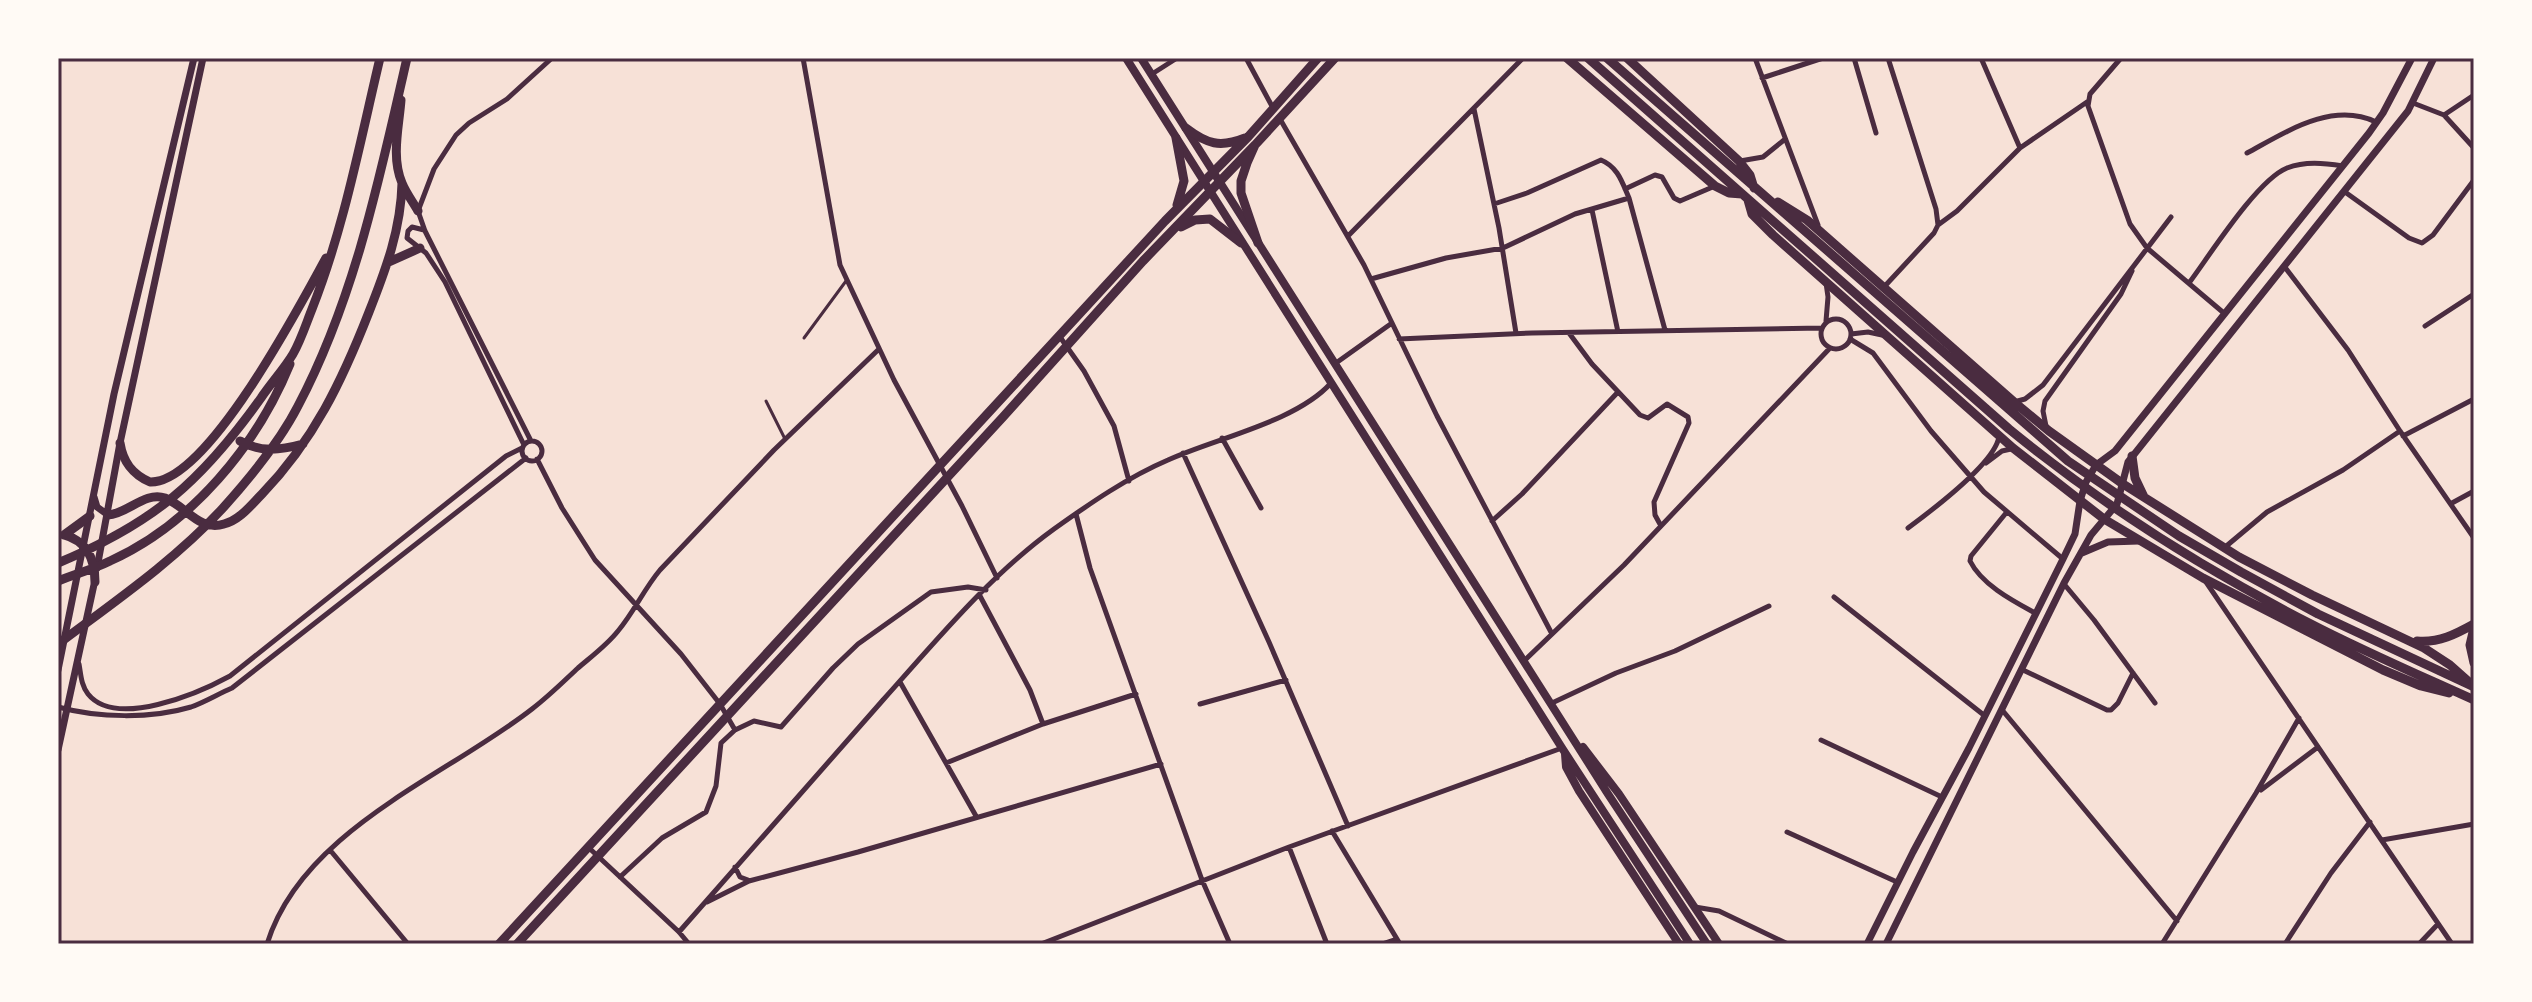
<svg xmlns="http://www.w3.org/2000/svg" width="2532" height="1002" viewBox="0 0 2532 1002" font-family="Commissioner,sans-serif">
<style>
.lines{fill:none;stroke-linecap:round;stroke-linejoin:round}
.service{stroke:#4a2c40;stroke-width:3}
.minor{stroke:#4a2c40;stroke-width:5}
.secondary{stroke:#4a2c40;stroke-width:7}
.primary{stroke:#4a2c40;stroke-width:8}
.trunk{stroke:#4a2c40;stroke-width:9}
.motorway{stroke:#4a2c40;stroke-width:9}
.neatline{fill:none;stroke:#4a2c40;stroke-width:3}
</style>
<rect width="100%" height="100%" fill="#f7e1d7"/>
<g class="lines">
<path class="service" d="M 804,338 L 846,281
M 766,401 L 785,439"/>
<path class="minor" d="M 803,58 L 840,265 L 894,380 L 962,506 L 997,578
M 1246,58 L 1273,108
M 1755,58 L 1818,225
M 1854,58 L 1876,133
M 1981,58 L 2020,148
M 2121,58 L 2090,94 L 2088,106 L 2130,224 L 2147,248 L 2225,314
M 1152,74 L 1177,58
M 1762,78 L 1823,58
M 2413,103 L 2444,115 L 2474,148
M 1474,109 L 1499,228 L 1516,333
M 2444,115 L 2474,95
M 1280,119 L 1364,265 L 1437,416 L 1552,634
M 2247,153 C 2286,132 2332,101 2376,122
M 1740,161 L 1763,157 L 1784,140
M 1625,189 L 1655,175 L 1662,177 L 1674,198 L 1680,201 L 1715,186
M 2345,192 L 2409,238 L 2422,243 L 2433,235 L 2474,180
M 1494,204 L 1527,193 L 1601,160 C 1618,167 1622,182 1629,198
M 1592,210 L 1618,332
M 1938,225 L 1957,211 L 2020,148 L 2087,102
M 424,230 L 412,227 L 408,231 L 407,238 L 426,253 L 445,282 L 524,445
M 1348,236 L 1523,58
M 2284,266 L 2348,350 L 2400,431 L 2474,538
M 1371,279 L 1446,258 L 1503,248 L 1575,214 L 1629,198 L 1665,330
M 1826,283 L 1828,297 L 1826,321
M 2189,283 C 2210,255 2257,180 2287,168 C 2305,161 2324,163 2343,166
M 1884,287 L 1934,233 L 1938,225 L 1936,209 L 1888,58
M1821 334a15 15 0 1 1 30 0a15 15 0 1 1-30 0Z
M 2425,326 L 2474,294
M 1569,333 L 1592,364 L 1640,415 L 1648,418 L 1667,404 L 1688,417 L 1689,423 L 1654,502 L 1655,515 L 1661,526
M 1851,334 L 1868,332 L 1882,335
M 1060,337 L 1084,371 L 1114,426 L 1129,481
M 1399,339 L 1532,333 L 1822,328
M 1850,339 L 1873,353 L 1931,431 L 1984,492 L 2063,559
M 1336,363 L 1392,323
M 2014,402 L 2025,399 L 2043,385 L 2171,217
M 2046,426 L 2043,411 L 2045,401 L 2121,294 L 2132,271
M 2403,436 L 2474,399
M 1222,438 L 1261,508
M 531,441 L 425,231 L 418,211 L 434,169 L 456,135 L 469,123 L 507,99 L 552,58
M522 451a10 10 0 1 1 20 0a10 10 0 1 1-20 0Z
M 1183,453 L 1269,642 L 1348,826
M 537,459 L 562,508 L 595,560 L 681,654 L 720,704 L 735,730 L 754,721 L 781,727 L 833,668 L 858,644 L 931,592 L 968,587 L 986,590
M 1986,463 L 2002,451 L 2011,449
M 2452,503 L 2474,491
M 2006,513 L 1971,556 L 1970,561 C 1982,585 2013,601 2035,613
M 1076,514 L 1090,568 L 1202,880 L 1230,944
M 1492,521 L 1522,494 L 1618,392
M 1908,528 C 1931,511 1994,464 1999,437
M 2224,548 L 2267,512 L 2343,470 L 2400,431
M 2206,582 L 2452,944
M 2064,584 L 2094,620 L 2155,703
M 980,596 L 1030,690 L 1043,724
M 1834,597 L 1985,716
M 1524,661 L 1624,565 L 1830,348
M 79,664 C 81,675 81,685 88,694 C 116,729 199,693 230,676 L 506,456 L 522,448
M 2023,670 L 2107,710 L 2111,710 L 2118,703 L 2133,673
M 900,682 L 976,816
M 1552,703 L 1616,673 L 1675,651 L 1769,606
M 1200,704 L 1286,680
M 58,707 C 98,718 151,719 191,707 C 205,702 218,694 232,688 L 526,458
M 2003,711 L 2177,921
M 1821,740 L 1942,797
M 946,763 L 1043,724 L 1136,694
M 2261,790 L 2318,747
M 1332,831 L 1397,939
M 1787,832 L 1897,882
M 2382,840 L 2474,824
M 588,847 L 679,932 L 689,944
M 1289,847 L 1327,944
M 330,850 L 408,944
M 735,867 L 740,877 L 748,880
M 620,877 L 662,838 L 706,812 L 716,786 L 721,743 L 735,730
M 707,902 L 749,881 L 858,852 L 1161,764
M 1695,907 L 1719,911 L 1788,944
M 679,932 C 747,854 815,777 883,700 C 936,641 989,576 1054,529 C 1089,504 1128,477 1168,460 C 1216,438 1296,422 1331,383
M 267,944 C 302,830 445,777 532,709 C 549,696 563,682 578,668 C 592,656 607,645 618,631 C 634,612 644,589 660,570 L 774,450 L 879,349
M 1041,944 L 1289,847 L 1562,748
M 1382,944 L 1397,939 L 1400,944
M 2162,944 L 2256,793 L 2299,718
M 2285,944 L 2331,873 L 2370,822
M 2419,944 L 2438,924"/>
<path class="secondary" d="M 94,497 L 97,507 L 108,515
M 2082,553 L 2108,542 L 2139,541
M 97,568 L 120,443 L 203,58
M 58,670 L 114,394 L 194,58
M 58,750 L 95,580
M 1867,944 L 1913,852 L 1969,748 L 2063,559 L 2075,534 L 2080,501 L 2086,482 L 2096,465 L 2115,451 L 2369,133 L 2383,113 L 2412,58
M 1886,944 L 2064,583 L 2091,535 L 2117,504 L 2128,462 L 2408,111 L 2434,58"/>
<path class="primary" d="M 1126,58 L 1562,748 L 1690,944
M 1141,58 L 1608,794 L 1707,944
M 1583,747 L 1619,794 L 1719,944
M 1565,754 L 1566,767 L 1579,791 L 1679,944"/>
<path class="trunk" d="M 1567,58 L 1715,186 L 1729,193 L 1742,194
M 1588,58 L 2009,429 C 2102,505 2202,568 2309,623 C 2363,651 2419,675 2474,700
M 1607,58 L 2068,461 L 2179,536 L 2241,572 L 2318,614 L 2474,687
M 1627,58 L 1739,161 L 1750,175 L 1754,188
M 1186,128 C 1207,144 1220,148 1245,138
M 1176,138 L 1184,181 L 1177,205
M 1748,200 L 1752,214 L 1773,235 L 2013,448 L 2104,519 L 2203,578 L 2383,670 L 2421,686 L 2449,693
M 1778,202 L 1807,220 L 2014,402 L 2049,431 L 2123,484 L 2239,557 L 2312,595 L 2424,648 L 2450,665 L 2468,681
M 1181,227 L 1195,220 L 1210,219 L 1241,243
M 1258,243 L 1241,193 L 1241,181 L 1247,163 L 1255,145 L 1335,58
M 2132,456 L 2135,478 L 2144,497
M 2474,628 L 2470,645 L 2474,663
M 2417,641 C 2439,643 2456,634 2474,624
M 499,944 L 1165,221 L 1248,137 L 1318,58
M 517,944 L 1003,417 L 1143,261 L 1255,145"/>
<path class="motorway" d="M 401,100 C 399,127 391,157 402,183 C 406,193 413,202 418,211
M 389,262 L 420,248
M 240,441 C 261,453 281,450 303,444
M 120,443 C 123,462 132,474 150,482 C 207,484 300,305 326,258
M 108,515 C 127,514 145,491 165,498 C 186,506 199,532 224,524 C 240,520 251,505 262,494 C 314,440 342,381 369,312 C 386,269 401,229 402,183
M 64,535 C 87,541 95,559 95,582
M 64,535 L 90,516
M 58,563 C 154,523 201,482 261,398 C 271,383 284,369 293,354 C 301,340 306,324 312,309 C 344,228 360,142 380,58
M 58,581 C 75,574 94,569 110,561 C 192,524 257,445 290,364
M 58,644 C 114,602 174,561 222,509 C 250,478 279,443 298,406 C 355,298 380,176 407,58"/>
</g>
<rect width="2532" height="1002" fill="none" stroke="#fffaf5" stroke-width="120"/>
<rect x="60" y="60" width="2412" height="882" class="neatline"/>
</svg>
